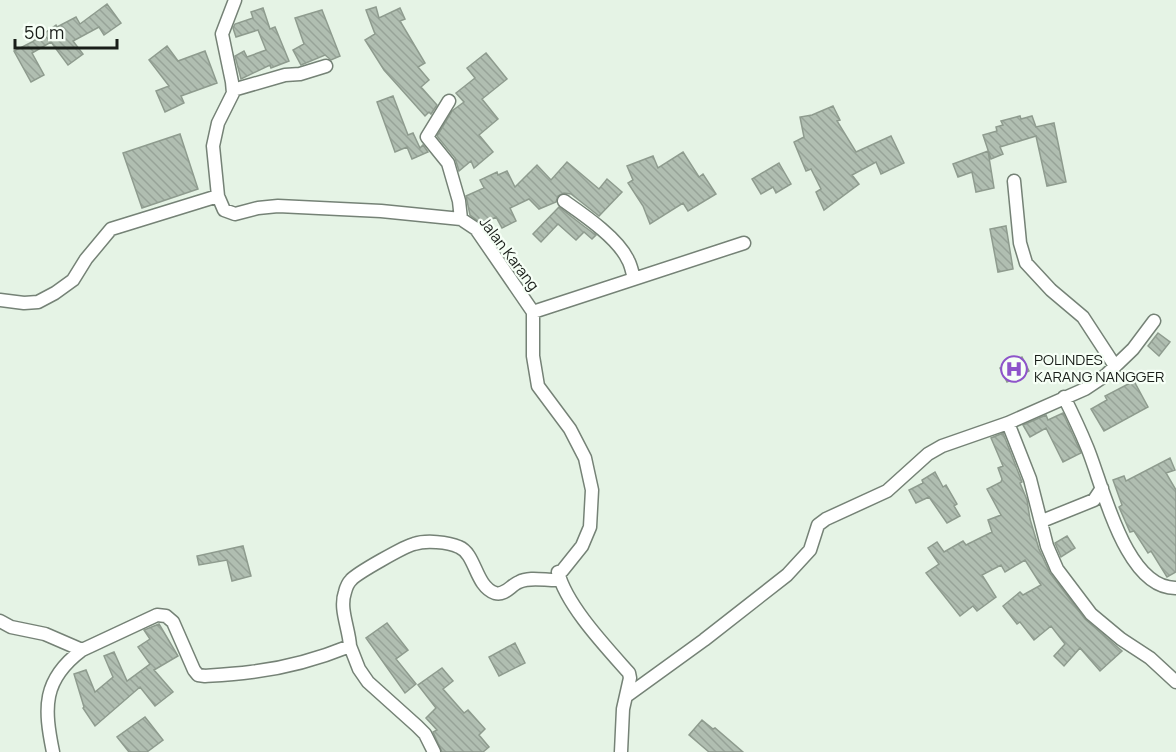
<svg xmlns="http://www.w3.org/2000/svg" width="1176" height="752" viewBox="0 0 1176 752" font-family="Manrope,sans-serif">
<style>
.building{fill:url(#building-back-hatch);stroke:#8e9b8e;stroke-width:1.5}
.lines{fill:none;stroke-linecap:round;stroke-linejoin:round}
.minor-casing{stroke:#758276;stroke-width:15}
.minor{stroke:#fff;stroke-width:12}
.labels{text-anchor:middle;stroke-width:4.5;stroke-linejoin:round;paint-order:stroke}
.street-label{font-size:15px;fill:#191e19;stroke:#f6fff6}
.poi-label{font-size:15px;fill:#191e19;stroke:#f6fff6;text-anchor:start}
</style>
<defs>
<pattern id="building-back-hatch" width="6" height="6" patternUnits="userSpaceOnUse" patternTransform="scale(1.5)"><rect width="6" height="6" fill="#b0beb1"/><path d="M-1 5l2 2M0 0l6 6M5-1l2 2" fill="none" stroke="#97a398"/></pattern>
</defs>
<rect width="100%" height="100%" fill="#e5f3e5"/>
<path class="building" d="M 107,4 L 121,23 L 104,35 L 99,27 L 73,41 L 83,54 L 68,65 L 51,42 L 32,53 L 44,75 L 31,82 L 14,51 L 32,42 L 56,25 L 57,27 L 76,17 L 80,24 Z
M 376,7 L 379,18 L 400,8 L 405,19 L 400,21 L 425,63 L 418,67 L 429,80 L 421,87 L 437,105 L 431,114 L 429,112 L 425,116 L 384,70 L 365,40 L 375,34 L 366,10 Z
M 263,8 L 270,29 L 275,27 L 289,61 L 271,68 L 270,65 L 241,79 L 235,56 L 244,51 L 247,57 L 266,50 L 258,30 L 236,37 L 233,28 L 235,24 L 253,18 L 251,12 Z
M 322,10 L 340,56 L 331,60 L 325,55 L 301,65 L 293,50 L 304,44 L 295,18 Z
M 167,46 L 178,61 L 205,51 L 217,83 L 181,96 L 184,103 L 165,112 L 156,91 L 169,86 L 149,60 Z
M 486,53 L 507,79 L 482,99 L 498,119 L 479,135 L 493,152 L 474,168 L 471,161 L 459,171 L 455,158 L 437,136 L 452,111 L 464,102 L 456,93 L 475,78 L 467,68 Z
M 393,96 L 408,135 L 413,133 L 420,148 L 423,145 L 428,152 L 412,159 L 407,147 L 395,152 L 377,102 Z
M 833,106 L 840,120 L 837,121 L 856,152 L 891,136 L 904,163 L 881,174 L 876,162 L 852,175 L 859,184 L 824,210 L 816,192 L 821,189 L 811,169 L 806,171 L 794,142 L 804,137 L 800,117 L 812,115 Z
M 1020,116 L 1021,119 L 1032,116 L 1036,127 L 1054,123 L 1066,182 L 1047,186 L 1036,136 L 1000,147 L 1003,154 L 991,159 L 983,135 L 997,131 L 996,127 L 1003,125 L 1001,121 Z
M 180,134 L 198,189 L 142,208 L 123,153 Z
M 988,151 L 994,188 L 976,192 L 972,172 L 958,177 L 953,164 Z
M 683,152 L 699,177 L 703,174 L 716,194 L 688,211 L 683,203 L 650,224 L 643,206 L 628,183 L 633,180 L 627,166 L 653,156 L 658,168 Z
M 567,162 L 599,189 L 607,179 L 622,192 L 599,216 L 571,194 L 564,193 L 558,196 L 556,202 L 539,209 L 529,199 L 510,208 L 516,221 L 502,228 L 496,217 L 482,224 L 470,215 L 466,196 L 484,188 L 480,180 L 497,172 L 498,175 L 507,171 L 515,187 L 537,165 L 551,180 Z
M 779,163 L 791,184 L 776,193 L 773,187 L 761,194 L 752,179 Z
M 559,207 L 585,227 L 596,235 L 592,239 L 584,232 L 576,240 L 558,224 L 541,242 L 533,234 Z
M 1006,226 L 1013,269 L 998,272 L 990,229 Z
M 1158,333 L 1170,342 L 1159,356 L 1148,346 Z
M 1022,357 L 1029,371 L 1007,382 L 1000,368 Z
M 1134,381 L 1148,407 L 1104,431 L 1091,409 L 1107,400 L 1105,396 Z
M 1063,413 L 1081,453 L 1063,462 L 1046,428 L 1030,437 L 1023,425 L 1046,415 L 1048,420 Z
M 1003,433 L 1022,482 L 1020,483 L 1027,500 L 1030,519 L 1039,549 L 1050,573 L 1085,619 L 1122,651 L 1100,671 L 1080,648 L 1064,666 L 1054,656 L 1065,644 L 1051,626 L 1034,640 L 1020,622 L 1017,624 L 1003,606 L 1020,592 L 1023,595 L 1041,585 L 1025,560 L 1005,572 L 1001,565 L 982,575 L 996,597 L 977,611 L 973,606 L 960,616 L 926,573 L 939,564 L 928,548 L 937,542 L 944,552 L 963,541 L 966,545 L 992,532 L 988,520 L 1001,515 L 987,489 L 1001,482 L 1002,479 L 998,468 L 1003,466 L 991,438 Z
M 1170,458 L 1175,470 L 1166,473 L 1176,490 L 1176,572 L 1167,577 L 1151,551 L 1148,553 L 1134,531 L 1130,532 L 1119,507 L 1122,505 L 1113,480 L 1124,476 L 1126,481 Z
M 935,472 L 943,487 L 946,485 L 957,504 L 954,506 L 960,516 L 947,523 L 929,497 L 916,503 L 909,490 L 923,483 L 922,480 Z
M 1067,536 L 1075,548 L 1061,557 L 1055,543 Z
M 243,546 L 251,576 L 232,581 L 227,560 L 199,565 L 197,556 Z
M 387,623 L 408,650 L 396,659 L 416,684 L 405,693 L 366,638 Z
M 159,624 L 178,656 L 154,670 L 173,692 L 155,706 L 140,687 L 95,726 L 83,708 L 84,707 L 74,674 L 86,670 L 95,692 L 113,677 L 104,656 L 114,652 L 127,681 L 150,664 L 138,647 L 150,639 L 144,630 Z
M 515,643 L 525,663 L 499,676 L 489,657 Z
M 442,668 L 453,681 L 443,689 L 464,713 L 468,710 L 485,729 L 479,735 L 489,747 L 483,752 L 442,752 L 433,732 L 437,730 L 426,718 L 436,708 L 418,685 Z
M 145,717 L 163,740 L 147,752 L 129,752 L 117,737 Z
M 702,720 L 713,729 L 715,728 L 743,752 L 709,752 L 689,735 Z"/>
<g class="lines">
<g class="minor-casing">
<path id="minor" d="M 235,0 L 222,34 L 232,82 L 233,93 L 218,123 L 213,146 L 218,196 L 224,210 L 235,214 L 258,208 L 278,206 L 381,211 L 461,219 L 476,229 L 533,312 L 533,356 L 538,386 L 570,429 L 585,458 L 592,490 L 590,527 L 582,546 L 562,571 L 558,572 C 566,605 606,647 629,673 L 630,678 L 623,709 L 621,752
M 233,90 L 285,75 L 300,74 L 326,66
M 449,101 L 427,137 L 448,163 L 459,201 L 461,219
M 1014,181 L 1020,243 L 1026,263 L 1051,290 L 1083,317 L 1115,366
M 564,201 C 584,215 618,238 628,260 C 631,265 632,272 634,278
M 0,300 L 24,303 L 38,302 L 55,293 L 73,280 L 86,259 L 111,229 L 218,196
M 533,312 L 744,243
M 1064,397 C 1072,413 1080,430 1087,447 C 1103,485 1125,589 1176,588
M 1008,423 L 1030,479 L 1047,546 L 1057,569 L 1091,614 L 1121,639 L 1150,658 L 1176,682
M 1042,521 L 1094,500 L 1102,488
M 0,621 L 11,627 L 45,634 L 82,650
M 350,646 L 359,669 L 368,682 L 417,726 L 425,734 L 434,752
M 628,695 L 704,640 L 787,575 L 810,550 L 818,525 L 826,519 L 887,491 L 928,454 L 942,446 L 1008,423 L 1085,389 L 1106,375 L 1133,349 L 1154,321
M 53,752 C 44,708 42,680 82,650 L 157,615 L 166,616 L 173,622 L 194,670 L 198,675 L 205,676 C 220,675 236,674 251,672 C 286,668 318,659 350,646 C 349,628 339,609 345,592 C 346,588 348,583 351,580 C 357,573 405,546 414,544 C 426,540 448,542 459,547 C 476,554 475,586 495,593 C 505,596 511,585 519,582 C 530,576 547,581 560,580"/>
</g>
<use href="#minor" class="minor"/>
</g>
<defs>
<g id="hospital-ring" transform="scale(1.35)"><circle r="9.5" fill="#f6fff6" stroke="#8e54ca" stroke-width="1.5"/><path d="M-5-5h3v3.5h4V-5h3V5h-3V1.5h-4V5h-3Z" fill="#8e54ca"/></g>
</defs>
<g fill-rule="evenodd">
<use href="#hospital-ring" x="1014" y="369"/>
</g>
<g class="labels">
<g class="street-label">
<text transform="translate(509 254) rotate(53)" y="5">Jalan Karang</text>
</g>
<g class="poi-label">
<text x="1034" y="365">POLINDES<tspan x="1034" dy="17">KARANG NANGGER</tspan></text>
</g>
</g>
<path d="M15 39v9h102v-9" fill="none" stroke="#191e19" stroke-width="3"/>
<text x="24" y="39" font-size="18" fill="#191e19" stroke="#f6fff6" stroke-width="4.5" paint-order="stroke">50 m</text>
</svg>
